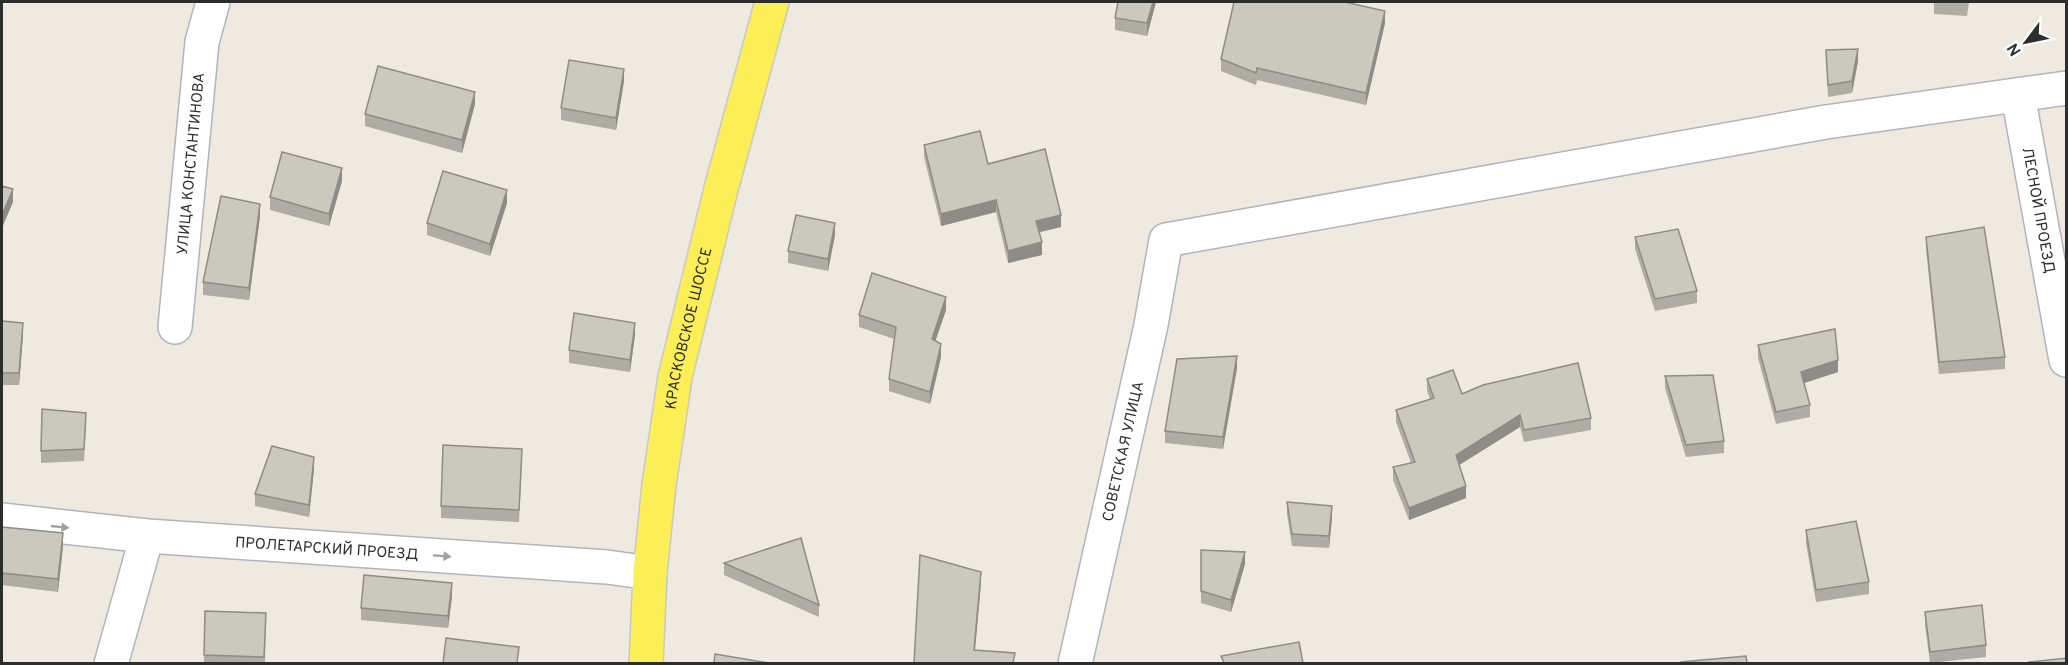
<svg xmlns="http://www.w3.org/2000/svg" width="2068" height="665" viewBox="0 0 2068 665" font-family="Overpass,sans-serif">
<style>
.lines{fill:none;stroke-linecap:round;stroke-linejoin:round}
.minor-casing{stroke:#b2b3c1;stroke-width:36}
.major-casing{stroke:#c8c8c8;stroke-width:36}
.minor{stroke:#fff;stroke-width:33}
.major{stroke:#fbee57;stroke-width:33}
.wall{fill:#afaca3}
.shaded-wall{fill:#8e8c84}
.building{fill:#cbc8bd;stroke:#8e8c84;stroke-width:1.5}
.oneway{fill:#a0a0a0}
.labels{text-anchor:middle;stroke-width:6;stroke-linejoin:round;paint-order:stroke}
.street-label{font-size:15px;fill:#2d2d2d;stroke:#fff}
</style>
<rect width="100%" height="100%" fill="#efeadf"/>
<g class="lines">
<g class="minor-casing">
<g id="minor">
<path id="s1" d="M 2018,95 L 2066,360"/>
<path id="s2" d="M 175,327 L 202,42 L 213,2"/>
<path id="s3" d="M 2,520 L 147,536 L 607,567 L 650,573"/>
<path d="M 111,664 L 147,536"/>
<path id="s4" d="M 1075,664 L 1151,325 L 1166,240 L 1826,122 L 2066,88"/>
</g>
</g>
<g class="major-casing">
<g id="major">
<path id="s5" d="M 646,664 L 650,573 L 659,485 L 675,377 L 721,189 L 772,2"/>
</g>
</g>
<use href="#minor" class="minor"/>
<use href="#major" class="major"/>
</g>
<path class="wall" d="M 1118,2 L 1156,2 L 1147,36 L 1115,30 L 1115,18 Z
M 1934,2 L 1969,2 L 1967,16 L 1934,14 Z
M 1385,23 L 1366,105 L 1257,80 L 1256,85 L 1221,71 L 1221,59 Z
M 1826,50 L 1858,61 L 1852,93 L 1828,97 Z
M 624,81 L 616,130 L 561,120 L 561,108 Z
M 475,104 L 462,153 L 365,126 L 365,114 Z
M 924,145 L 988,164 L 1061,227 L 1039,232 L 1042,255 L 1008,263 L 996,212 L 941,226 L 924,157 Z
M 342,181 L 329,226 L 270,210 L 270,197 Z
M 507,203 L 490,256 L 427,235 L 427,223 Z
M 260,216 L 249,300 L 203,295 L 203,282 Z
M 835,235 L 828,271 L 788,263 L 788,251 Z
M 1635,237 L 1697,291 L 1697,303 L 1655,311 L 1635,249 Z
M 1926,237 L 2005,357 L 2005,369 L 1939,374 L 1926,249 Z
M 946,310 L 935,341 L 941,357 L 930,404 L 889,391 L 889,379 L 894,339 L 859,327 L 859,315 Z
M 2,321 L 23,335 L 19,385 L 2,385 Z
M 635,335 L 630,372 L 569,363 L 569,350 Z
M 1758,345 L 1838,372 L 1804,383 L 1810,405 L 1810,417 L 1776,424 L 1758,358 Z
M 1237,368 L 1223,449 L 1165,443 L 1165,431 Z
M 1665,376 L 1724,441 L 1724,453 L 1686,457 L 1665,388 Z
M 1427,379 L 1462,394 L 1591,418 L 1591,430 L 1524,442 L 1520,427 L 1459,465 L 1466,498 L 1409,520 L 1393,480 L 1393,467 L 1411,463 L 1396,422 L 1396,410 L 1430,399 L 1427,391 Z
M 86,425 L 84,461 L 41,463 L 41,451 Z
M 522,461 L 519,522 L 441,518 L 441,506 Z
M 314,469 L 309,517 L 255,506 L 255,494 Z
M 1287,502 L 1332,518 L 1329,548 L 1292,546 L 1287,514 Z
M 2,527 L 63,546 L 58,592 L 2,585 Z
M 1806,530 L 1869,582 L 1869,594 L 1816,602 L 1806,543 Z
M 1201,550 L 1245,564 L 1231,612 L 1201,603 Z
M 724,563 L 819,605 L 819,617 L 724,575 Z
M 452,596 L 448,628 L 361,620 L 361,608 Z
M 205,611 L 266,613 L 265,663 L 204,663 Z
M 1925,612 L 1986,645 L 1986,657 L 1930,663 L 1925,625 Z"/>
<path class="shaded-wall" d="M 1153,2 L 1156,2 L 1147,36 L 1147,23 Z
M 1385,11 L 1385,23 L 1366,105 L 1366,93 Z
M 1858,49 L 1858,61 L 1852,93 L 1852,81 Z
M 624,69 L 624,81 L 616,130 L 616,118 Z
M 475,92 L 475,104 L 462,153 L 462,140 Z
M 342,168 L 342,181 L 329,226 L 329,214 Z
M 13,189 L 13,202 L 2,228 L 2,215 Z
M 507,190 L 507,203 L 490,256 L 490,244 Z
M 996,200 L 996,212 L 941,226 L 941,214 Z
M 260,204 L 260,216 L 249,300 L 249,288 Z
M 1061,215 L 1061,227 L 1036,233 L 1036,221 Z
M 835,223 L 835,235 L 828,271 L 828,259 Z
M 1042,242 L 1042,255 L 1008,263 L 1008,251 Z
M 946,297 L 946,310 L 932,351 L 932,339 Z
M 23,323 L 23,335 L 19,385 L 19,373 Z
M 635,323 L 635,335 L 630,372 L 630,360 Z
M 941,344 L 941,357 L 930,404 L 930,392 Z
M 1237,356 L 1237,368 L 1223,449 L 1223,437 Z
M 1838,360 L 1838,372 L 1801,384 L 1801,372 Z
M 1520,415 L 1520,427 L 1456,467 L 1456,455 Z
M 314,457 L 314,469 L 309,517 L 309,505 Z
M 1466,486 L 1466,498 L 1409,520 L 1409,508 Z
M 1332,506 L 1332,518 L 1329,548 L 1329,536 Z
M 63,533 L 63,546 L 58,592 L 58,579 Z
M 1245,552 L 1245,564 L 1231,612 L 1231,600 Z
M 981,572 L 981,584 L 974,662 L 974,650 Z
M 452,583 L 452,596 L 448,628 L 448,616 Z"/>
<path class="building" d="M 1118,2 L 1153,2 L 1147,23 L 1115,18 Z
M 1234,2 L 1345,2 L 1385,11 L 1366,93 L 1257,68 L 1256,73 L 1221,59 Z
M 1858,49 L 1852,81 L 1828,85 L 1826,50 Z
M 569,60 L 624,69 L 616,118 L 561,108 Z
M 378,66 L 475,92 L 462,140 L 365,114 Z
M 980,131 L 988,164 L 1045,149 L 1061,215 L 1036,221 L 1042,242 L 1008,251 L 996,200 L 941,214 L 924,145 Z
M 282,152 L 342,168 L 329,214 L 270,197 Z
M 443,171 L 507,190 L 490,244 L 427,223 Z
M 2,186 L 13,189 L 2,215 Z
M 221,196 L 260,204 L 249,288 L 203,282 Z
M 796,215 L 835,223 L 828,259 L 788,251 Z
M 1984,227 L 2005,357 L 1939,362 L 1926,237 Z
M 1678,229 L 1697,291 L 1655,299 L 1635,237 Z
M 872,273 L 946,297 L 932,339 L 941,344 L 930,392 L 889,379 L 896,327 L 859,315 Z
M 574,313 L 635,323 L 630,360 L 569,350 Z
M 2,321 L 23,323 L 19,373 L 2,373 Z
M 1835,329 L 1838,360 L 1801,372 L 1810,405 L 1776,412 L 1758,345 Z
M 1237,356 L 1223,437 L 1165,431 L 1177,359 Z
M 1578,363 L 1591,418 L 1524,430 L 1520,415 L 1456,455 L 1466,486 L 1409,508 L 1393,467 L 1415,462 L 1396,410 L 1434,398 L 1427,379 L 1453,370 L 1462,394 L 1483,385 Z
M 1713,375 L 1724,441 L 1686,445 L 1665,376 Z
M 42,409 L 86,413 L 84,449 L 41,451 Z
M 443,445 L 522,449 L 519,510 L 441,506 Z
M 272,446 L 314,457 L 309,505 L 255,494 Z
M 1287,502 L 1332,506 L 1329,536 L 1292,534 Z
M 1856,521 L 1869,582 L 1816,590 L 1806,530 Z
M 2,527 L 63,533 L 58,579 L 2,573 Z
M 801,538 L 819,605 L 724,563 Z
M 1201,550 L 1245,552 L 1231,600 L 1201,591 Z
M 920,555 L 981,572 L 974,650 L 1015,653 L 1013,663 L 914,663 Z
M 364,575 L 452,583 L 448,616 L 361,608 Z
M 1982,605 L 1986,645 L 1930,652 L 1925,612 Z
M 205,611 L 266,613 L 264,657 L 204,655 Z
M 446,638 L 519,647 L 517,663 L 443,663 Z
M 1299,642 L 1303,663 L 1224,663 L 1221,656 Z
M 715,654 L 769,663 L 714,663 Z
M 1746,656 L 1747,663 L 1681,663 L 1681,662 Z
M 2067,658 L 2067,663 L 2029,663 L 2029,662 Z"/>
<defs><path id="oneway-solid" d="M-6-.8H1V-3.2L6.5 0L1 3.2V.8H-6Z" transform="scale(1.5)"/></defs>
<g class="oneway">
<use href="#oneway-solid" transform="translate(60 527) rotate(6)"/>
<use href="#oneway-solid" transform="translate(442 556) rotate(4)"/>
</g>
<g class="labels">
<g class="street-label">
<text dy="5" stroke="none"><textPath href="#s2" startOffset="164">УЛИЦА КОНСТАНТИНОВА</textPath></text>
<text dy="5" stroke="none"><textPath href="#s1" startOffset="117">ЛЕСНОЙ ПРОЕЗД</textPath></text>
<text dy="5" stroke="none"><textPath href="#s5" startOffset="339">КРАСКОВСКОЕ ШОССЕ</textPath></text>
<text dy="5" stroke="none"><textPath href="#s4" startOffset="218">СОВЕТСКАЯ УЛИЦА</textPath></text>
<text dy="5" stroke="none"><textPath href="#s3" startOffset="326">ПРОЛЕТАРСКИЙ ПРОЕЗД</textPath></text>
</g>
</g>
<rect width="2068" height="665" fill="none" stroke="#2d2d2d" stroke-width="6"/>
<g transform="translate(2026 42) rotate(238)" stroke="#ffffff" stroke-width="4.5" paint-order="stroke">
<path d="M0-4.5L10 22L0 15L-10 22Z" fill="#2d2d2d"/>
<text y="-9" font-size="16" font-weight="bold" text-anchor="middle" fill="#2d2d2d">N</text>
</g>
</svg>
